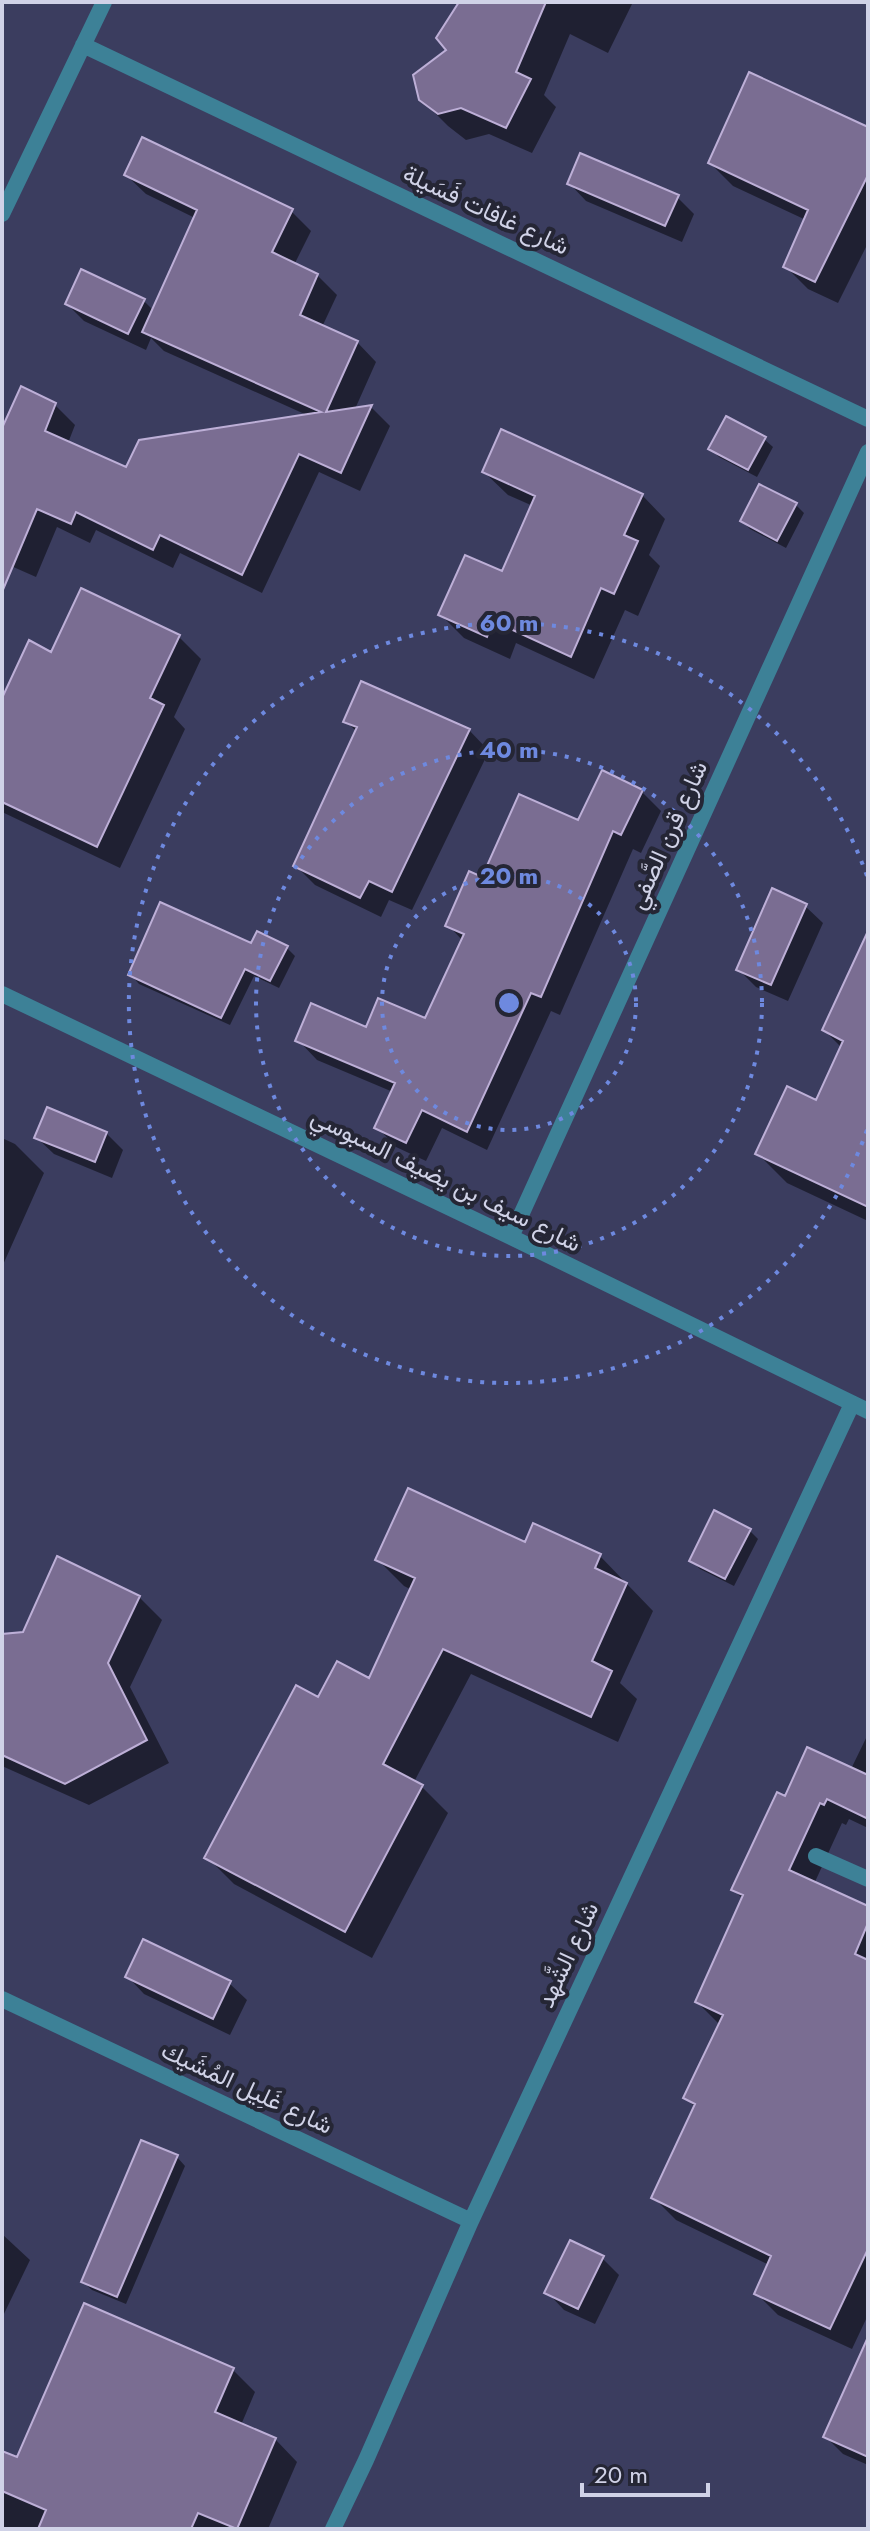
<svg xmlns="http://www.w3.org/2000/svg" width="870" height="2531" viewBox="0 0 870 2531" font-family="Jost,Vazirmatn,sans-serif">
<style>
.shadow{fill:#0007}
.building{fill:#7a6d92;stroke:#bdafd7;stroke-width:2}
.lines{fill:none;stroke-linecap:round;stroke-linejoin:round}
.minor{stroke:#3d8197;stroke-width:16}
.ring{fill:none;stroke:#6e89df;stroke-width:4;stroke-dasharray:4 8}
.labels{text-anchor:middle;stroke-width:8;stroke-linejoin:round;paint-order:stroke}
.street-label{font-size:24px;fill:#d0d2e7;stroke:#252635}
.centre{fill:#6e89df;stroke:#252635;stroke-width:4}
.ring-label{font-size:24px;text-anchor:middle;font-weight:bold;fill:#6e89df;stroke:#252635;stroke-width:8;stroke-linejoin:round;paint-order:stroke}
</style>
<rect width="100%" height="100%" fill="#3b3d5f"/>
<path class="shadow" d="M 461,2 L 633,2 L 608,53 L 570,34 L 544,95 L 556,107 L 532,153 L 489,134 L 466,140 L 448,126 L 421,99 L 448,51 Z
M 868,129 L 868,243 L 838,303 L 808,289 L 785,266 L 806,220 L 733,186 L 710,163 Z
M 126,175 L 291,211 L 311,231 L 294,265 L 317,275 L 337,295 L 322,327 L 357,342 L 376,362 L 355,409 L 371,407 L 390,426 L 360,491 L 319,472 L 262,593 L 180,553 L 173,568 L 96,530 L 90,543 L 57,527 L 36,577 L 2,562 L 2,433 L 22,389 L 55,405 L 75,425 L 68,443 L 127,470 L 309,416 L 164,351 L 151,338 L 146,350 L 84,321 L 67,304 L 143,300 L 154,311 L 195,218 L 146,194 Z
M 569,183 L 677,197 L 694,214 L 682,242 L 586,201 Z
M 764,439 L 773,447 L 757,477 L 719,457 L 711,449 Z
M 484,472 L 642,495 L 665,519 L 649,555 L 660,566 L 638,616 L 625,610 L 594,679 L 516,643 L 510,659 L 464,638 L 440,614 L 503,574 L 533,506 L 508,495 Z
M 796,505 L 804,513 L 786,548 L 750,529 L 742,521 Z
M 179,637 L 201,659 L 174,717 L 185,729 L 120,868 L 2,812 L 2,703 Z
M 346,721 L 469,730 L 489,751 L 412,910 L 389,900 L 381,917 L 315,885 L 295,865 L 357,732 Z
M 642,792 L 661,811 L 641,853 L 633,849 L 560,1015 L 551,1011 L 487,1150 L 442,1128 L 426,1161 L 396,1147 L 377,1127 L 393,1092 L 317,1060 L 298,1040 L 426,1021 L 463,941 L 448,925 L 483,880 L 579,823 Z
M 805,906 L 823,923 L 788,1001 L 756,987 L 739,970 Z
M 252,946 L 286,947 L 295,956 L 279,988 L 254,976 L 230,1025 L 139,984 L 131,975 Z
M 868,961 L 868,1221 L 787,1183 L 758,1154 L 817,1102 L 842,1048 L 824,1030 Z
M 106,1133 L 123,1150 L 112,1178 L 54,1154 L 36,1137 Z
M 2,1138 L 15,1144 L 44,1173 L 2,1267 Z
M 750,1531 L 758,1539 L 734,1586 L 700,1569 L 691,1560 Z
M 526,1544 L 600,1556 L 653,1611 L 620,1683 L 637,1699 L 618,1742 L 471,1674 L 414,1782 L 421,1786 L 448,1813 L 372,1958 L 234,1884 L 207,1857 L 319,1699 L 370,1681 L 412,1590 L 404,1586 L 377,1559 Z
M 139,1597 L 162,1620 L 130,1687 L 169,1763 L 89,1805 L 2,1766 L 2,1636 L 24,1633 Z
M 868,1734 L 868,1828 L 849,1819 L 846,1825 L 842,1823 L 814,1884 L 868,1908 L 868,2315 L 852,2349 L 778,2315 L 756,2293 L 769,2265 L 676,2220 L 654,2198 L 696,2108 L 686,2098 L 720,2025 L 697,2002 L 743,1899 L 733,1889 L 786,1799 L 851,1769 Z
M 127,1976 L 229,1983 L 247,2000 L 230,2035 L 144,1994 Z
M 177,2157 L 185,2166 L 126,2304 L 92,2290 L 83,2282 Z
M 2,2234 L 30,2260 L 2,2318 Z
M 602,2258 L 619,2275 L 595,2324 L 564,2310 L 547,2292 Z
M 233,2370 L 255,2392 L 241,2425 L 275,2439 L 297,2462 L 268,2529 L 2,2529 L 2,2453 L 18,2460 Z
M 868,2378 L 868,2465 L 843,2454 L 826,2437 Z"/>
<path class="building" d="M 459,2 L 546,2 L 516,72 L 531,79 L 506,128 L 461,108 L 438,114 L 419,100 L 413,75 L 446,50 L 436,38 Z
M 749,72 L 868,127 L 868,175 L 815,282 L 783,267 L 808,210 L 708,163 Z
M 142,137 L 293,209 L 272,252 L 318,274 L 300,315 L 358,341 L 326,412 L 372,405 L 341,473 L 299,454 L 242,575 L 160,535 L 153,550 L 76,512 L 71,524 L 37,509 L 2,592 L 2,428 L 21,386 L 56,403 L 45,431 L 126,467 L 139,440 L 321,412 L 142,332 L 197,210 L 124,175 Z
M 580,153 L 679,195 L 665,226 L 567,184 Z
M 81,269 L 145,299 L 128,334 L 65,304 Z
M 726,416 L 766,437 L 748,470 L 708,449 Z
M 501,429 L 643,494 L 624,535 L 638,541 L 614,594 L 601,588 L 571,657 L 493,621 L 487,637 L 438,615 L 465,555 L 502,571 L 535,496 L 482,472 Z
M 759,484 L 797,503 L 777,541 L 740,521 Z
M 81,588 L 180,635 L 150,698 L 164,705 L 97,847 L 2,802 L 2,698 L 29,640 L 51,652 Z
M 361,681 L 470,729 L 392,892 L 369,881 L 360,898 L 293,866 L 357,727 L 343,722 Z
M 602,770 L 643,790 L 621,835 L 613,831 L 541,997 L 531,993 L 467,1132 L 422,1110 L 406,1143 L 374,1128 L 395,1083 L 295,1041 L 311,1003 L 366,1027 L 378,998 L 425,1018 L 464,934 L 445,926 L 469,871 L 482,877 L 519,794 L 578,820 Z
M 772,888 L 807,904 L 771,985 L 736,970 Z
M 160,902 L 251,943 L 257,931 L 288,946 L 270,981 L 245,969 L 221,1018 L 128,975 Z
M 868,931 L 868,1207 L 755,1154 L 787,1086 L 816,1100 L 843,1041 L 822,1030 Z
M 47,1107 L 107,1132 L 95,1162 L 34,1138 Z
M 408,1488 L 525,1542 L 533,1523 L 601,1554 L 595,1568 L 627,1583 L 592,1661 L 612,1671 L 591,1717 L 443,1649 L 383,1764 L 423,1785 L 345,1932 L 204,1858 L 296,1685 L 318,1697 L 337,1661 L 369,1678 L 415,1578 L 375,1560 Z
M 714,1510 L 751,1529 L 725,1579 L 689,1561 Z
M 57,1556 L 140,1596 L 108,1663 L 147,1740 L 65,1784 L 2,1755 L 2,1634 L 23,1632 Z
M 807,1747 L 868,1775 L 868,1819 L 827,1799 L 824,1805 L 820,1803 L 789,1870 L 868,1906 L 868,1923 L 855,1954 L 868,1960 L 868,2249 L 830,2329 L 754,2294 L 771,2256 L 651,2198 L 695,2104 L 683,2098 L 723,2015 L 695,2002 L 743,1895 L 731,1890 L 777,1792 L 785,1796 Z
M 143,1939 L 231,1981 L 213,2019 L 125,1977 Z
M 141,2140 L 178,2155 L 117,2297 L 81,2282 Z
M 570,2240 L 604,2256 L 578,2309 L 544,2293 Z
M 84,2303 L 234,2368 L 215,2412 L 276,2438 L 237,2529 L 198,2513 L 191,2529 L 38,2529 L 46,2510 L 2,2491 L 2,2451 L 17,2457 Z
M 868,2337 L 868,2457 L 823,2437 Z"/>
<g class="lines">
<path class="minor" d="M 83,45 L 868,419
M 2,214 L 104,2
M 2,994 L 511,1237 L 868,1411
M 511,1237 L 868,452
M 816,1856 L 868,1879
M 2,1999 L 471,2221
M 333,2529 L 366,2460 L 471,2221 L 852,1404"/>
</g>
<g class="ring">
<circle cx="509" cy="1003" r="127"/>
<circle cx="509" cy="1003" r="253"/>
<path d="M867 1130A380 380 0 1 1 867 876"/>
</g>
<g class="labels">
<g class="street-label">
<text transform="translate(486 210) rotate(25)" y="8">شارع غافات فَسَيلة</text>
<text transform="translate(668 835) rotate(-66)" y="8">شارع قرن الصَّفي</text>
<text transform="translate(446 1180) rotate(26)" y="8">شارع سيف بن يضيف السبوسي</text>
<text transform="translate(568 1955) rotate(-65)" y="8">شارع الشَّهد</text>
<text transform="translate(247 2088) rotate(25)" y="8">شارع غَلِيل المُشَيك</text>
</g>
</g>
<circle cx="509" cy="1003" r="12" class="centre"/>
<g class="ring-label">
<text x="509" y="631">60 m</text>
<text x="509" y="758">40 m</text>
<text x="509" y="884">20 m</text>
</g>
<rect width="870" height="2531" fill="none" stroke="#d0d2e7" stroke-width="8"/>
<path d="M582 2483v12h126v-12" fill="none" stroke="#d0d2e7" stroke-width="4"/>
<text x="594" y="2483" font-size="24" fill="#d0d2e7" stroke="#252635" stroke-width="6" paint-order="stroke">20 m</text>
</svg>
